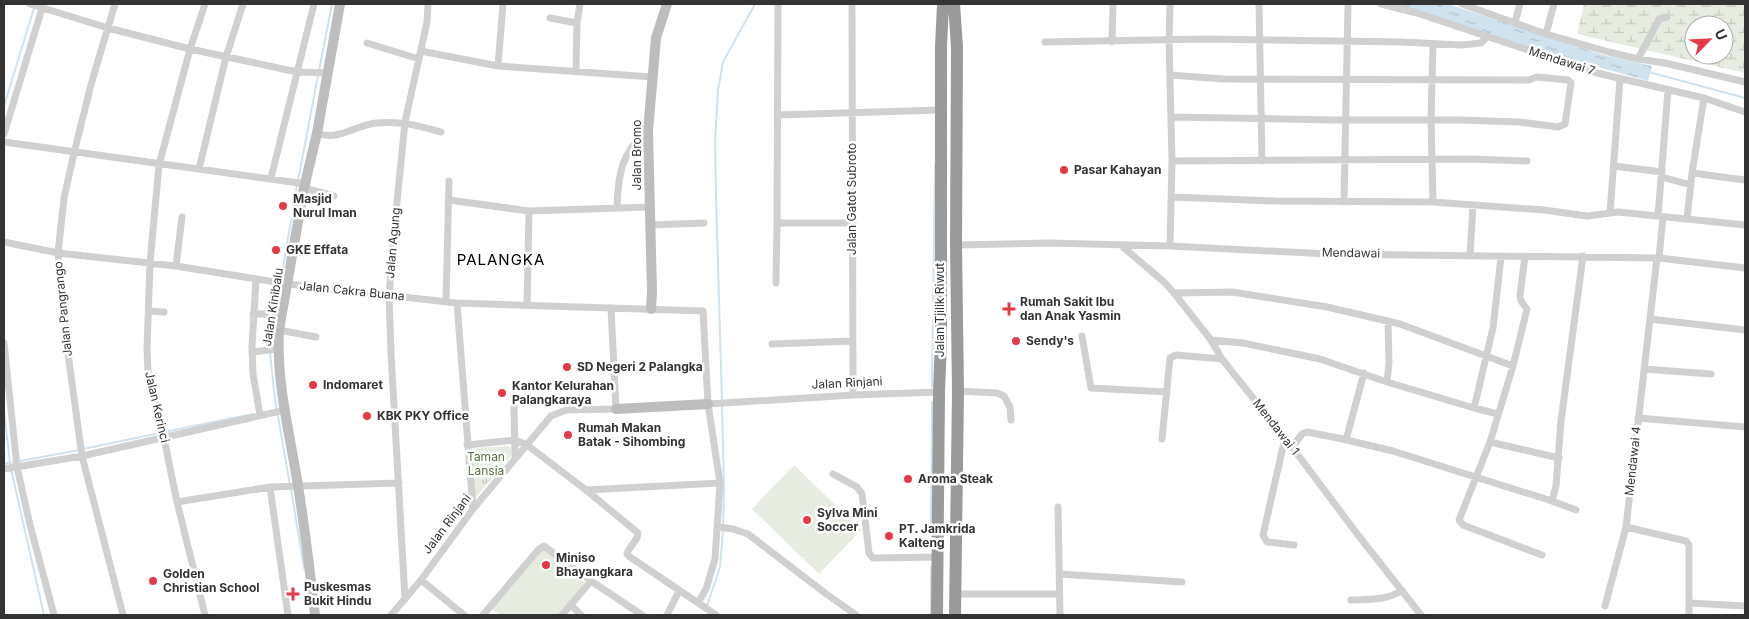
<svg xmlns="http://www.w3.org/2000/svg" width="1749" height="619" viewBox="0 0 1749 619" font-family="Inter,sans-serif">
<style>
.grass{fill:#e6ecdf}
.wetland{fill:url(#wetland-marsh);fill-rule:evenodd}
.park{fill:url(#park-tufts)}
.water{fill:url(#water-ripples)}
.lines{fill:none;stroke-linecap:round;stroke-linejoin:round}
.stream{stroke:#cfe2ee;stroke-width:2}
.street{stroke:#d0d0d0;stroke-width:7}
.secondary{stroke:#bdbdbd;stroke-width:10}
.highway{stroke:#9a9a9a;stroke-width:12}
.poi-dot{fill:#e63946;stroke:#fff;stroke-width:2}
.labels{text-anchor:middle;stroke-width:5;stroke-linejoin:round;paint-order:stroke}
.street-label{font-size:12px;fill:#333;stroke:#fff}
.poi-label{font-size:12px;font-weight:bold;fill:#333;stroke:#fff;text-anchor:start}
.park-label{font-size:12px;fill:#56703f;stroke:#fff}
.quarter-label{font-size:15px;letter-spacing:1px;fill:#000;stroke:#fff}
</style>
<defs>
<pattern id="wetland-marsh" width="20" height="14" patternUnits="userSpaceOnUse" patternTransform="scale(1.25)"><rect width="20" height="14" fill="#e6ecdf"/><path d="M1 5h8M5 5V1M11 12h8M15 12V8" fill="none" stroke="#c6cbc0"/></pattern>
<pattern id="park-tufts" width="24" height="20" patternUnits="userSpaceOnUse" patternTransform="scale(1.25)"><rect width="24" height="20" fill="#e6ecdf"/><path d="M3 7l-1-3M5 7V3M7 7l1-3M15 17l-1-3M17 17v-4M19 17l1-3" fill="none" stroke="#c6cbc0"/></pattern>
<pattern id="water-ripples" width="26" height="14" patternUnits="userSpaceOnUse" patternTransform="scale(1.25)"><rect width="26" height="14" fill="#cfe2ee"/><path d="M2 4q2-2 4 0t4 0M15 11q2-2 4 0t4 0" fill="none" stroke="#b2c2cd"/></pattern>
</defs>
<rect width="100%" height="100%" fill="#fff"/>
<path class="grass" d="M 794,465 L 861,530 L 819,574 L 752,509 Z
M 543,547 L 585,583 L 558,615 L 500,615 L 492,609 Z"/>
<path class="wetland" d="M 1584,4 L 1745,4 L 1745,73 L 1577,34 ZM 1694,25 L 1724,25 L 1724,55 L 1694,55 Z"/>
<path class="park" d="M 509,446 L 511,449 L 512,455 L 476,497 L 474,495 L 470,452 L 477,448 Z"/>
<path class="water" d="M 1392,4 L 1448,4 L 1604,55 L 1652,66 L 1648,81 L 1527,47 Z"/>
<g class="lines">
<path class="stream" d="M 319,71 L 332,4
M 1649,72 L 1745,98
M 4,106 L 34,8
M 298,181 L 318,75
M 281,279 L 297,186
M 276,312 L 280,284
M 275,316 L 270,353 L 275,399 L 290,485
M 932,387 L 935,164
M 722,401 L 716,196 L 715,142 L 718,90 L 723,62 L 755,4
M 722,405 L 724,490 L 723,525
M 4,410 L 10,464
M 164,432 L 253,414
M 83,449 L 160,433
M 20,461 L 79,450
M 4,464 L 15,462
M 11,469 L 44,615
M 291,489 L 304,568
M 931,527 L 932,402
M 707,606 L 720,567 L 723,530
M 931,615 L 931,567"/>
<path class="street" d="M 30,4 L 108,28 L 190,49 L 297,72 L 327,73
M 115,4 L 92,81 L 74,153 L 64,198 L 58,253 L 69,361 L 82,456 L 123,615
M 205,4 L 190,49 L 159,165 L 150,263 L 147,349 L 148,372 L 164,438 L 177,502 L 205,615
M 778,4 L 777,223 L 853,223
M 852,4 L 853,395
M 1170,4 L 1169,39 L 1172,161 L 1170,246
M 1259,4 L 1262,161
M 1381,4 L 1417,13 L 1597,73 L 1704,98 L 1745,112
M 1462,4 L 1546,34 L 1609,52 L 1638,59 L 1665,63 L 1745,82
M 550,18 L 577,23
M 1515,22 L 1520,4
M 1546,34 L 1554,4
M 1045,42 L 1206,39 L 1401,42 L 1462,45 L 1481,43 L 1487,37
M 1112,42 L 1113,4
M 367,43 L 419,59
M 1433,44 L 1431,120 L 1433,202
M 421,51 L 498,66 L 652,77
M 1638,59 L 1659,19 L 1667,17
M 498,66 L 503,4
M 576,72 L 577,23 L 580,4
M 1170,75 L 1224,79 L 1529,80 L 1537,77 L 1568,80 L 1571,83 L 1565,124 L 1558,127 L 1519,122 L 1460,120 L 1333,120 L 1171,117
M 778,115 L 940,110
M 317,133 C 336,142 356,125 376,123 C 402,121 416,125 441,132
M 4,134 L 43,5
M 4,142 L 306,184
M 1172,161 L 1471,159 L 1527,161
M 1614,166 L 1662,172
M 199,169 L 226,57 L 243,4
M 1692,173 L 1745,180
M 1662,177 L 1691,185
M 271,178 L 314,4
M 304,188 L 334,196
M 1172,197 L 1275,201 L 1433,202 L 1544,210 L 1587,216 L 1618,212 L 1745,225
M 449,200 L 529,211 L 649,207
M 1344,202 L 1348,4
M 617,207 C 618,176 621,151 648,131
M 1610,213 L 1620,79
M 1658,216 L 1668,90
M 1687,219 L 1692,173 L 1704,98
M 650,225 L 704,223
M 4,242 L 58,253 L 176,266 L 288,284 L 457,303 L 703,311 L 708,404 L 720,483 L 715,559 L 706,589 L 698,603
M 956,245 L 1049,243 L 1170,246 L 1329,254 L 1659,258 L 1745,268
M 1123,247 L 1164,282 L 1174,293 L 1211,340 L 1222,359 L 1292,447 L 1358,535 L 1421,615
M 1470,256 L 1473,205
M 1525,256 L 1520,296 L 1521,301 L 1527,309 L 1513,366 L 1490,442 L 1459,520 L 1463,525 L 1542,555
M 1657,258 L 1626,527 L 1686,541 L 1689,545 L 1689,615
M 1659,258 L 1663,217
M 176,266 L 182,217
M 256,279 L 252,346 L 253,374 L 260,415
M 776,283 L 777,223
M 1174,293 L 1232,292 L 1327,307 L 1400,324 L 1513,366
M 446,301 L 449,181
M 457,303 L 473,509
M 527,305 L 529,211
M 149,311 L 164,312
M 253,314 L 283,314
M 1650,319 L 1745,330
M 279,330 L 316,337
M 1082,336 L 1091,388 L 1167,392
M 1211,340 L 1243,343 L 1320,359 L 1387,382 L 1474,408 L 1498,414
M 4,343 L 17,467 L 30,525 L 54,615
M 772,344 L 852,341
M 252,352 L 278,349
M 1644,369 L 1711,374
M 1387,382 L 1389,363 L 1388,321
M 958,391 L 997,393 L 1004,396 L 1010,407 L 1011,420
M 708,404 L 853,395 L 939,392
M 514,406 L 515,457
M 1474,408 L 1493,328 L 1501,257
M 1638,418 L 1745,427
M 1285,438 L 1263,535 L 1267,542 L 1294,545
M 1162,439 L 1170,358 L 1176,355 L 1222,359
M 1346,440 L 1364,373
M 1490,442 L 1559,458
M 467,445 L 515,440 L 527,445 L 586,490 L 638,533 L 637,538 L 628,551 L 627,554 L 630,557 L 716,615
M 1292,447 L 1302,434 L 1307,432 L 1338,438 L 1393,451 L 1552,501 L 1576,510
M 4,469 L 82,456 L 285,410
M 833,474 L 857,487 L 862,494 L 869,553 L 873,558 L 938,557
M 270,487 L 288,615
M 586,490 L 720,483
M 1552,501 L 1556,486 L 1561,421 L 1583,256
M 177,502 L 270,487 L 399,483
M 1058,507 L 1060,615
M 718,527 L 733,529 L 748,534 L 825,593 L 856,615
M 1060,574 L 1182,582
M 421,580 L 464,615
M 955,594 L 1059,594
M 405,599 L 391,353 L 389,296 L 395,222 L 405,122 L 427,22 L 428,4
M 1351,600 C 1369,599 1387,601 1402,590
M 1689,603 L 1745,606
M 571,605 L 581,615
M 1605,606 L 1626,527
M 391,615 L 421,580 L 473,509 L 551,416 L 566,410 L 616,409 L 611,308
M 483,615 L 538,550 L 544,546 L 591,581 L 642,615
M 562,615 L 591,581
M 667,615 L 679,591"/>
<path class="secondary" d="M 651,309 L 652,291 L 648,131 L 656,38 L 667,4
M 616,409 L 708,404
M 315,615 C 310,572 305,529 298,486 C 290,434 276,383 279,330 L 304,188 L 317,133 L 340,4"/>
<path class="highway" d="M 954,4 L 957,47 L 956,245 L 958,391 L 955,615
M 937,615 L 939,392 L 941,341 L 941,47 L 943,4"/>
</g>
<g class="poi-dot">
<circle cx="1064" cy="170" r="5"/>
<circle cx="283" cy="206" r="5"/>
<circle cx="276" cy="250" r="5"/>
<path d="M1006.5 301.5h5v5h5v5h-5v5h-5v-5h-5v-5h5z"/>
<circle cx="1016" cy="341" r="5"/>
<circle cx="567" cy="367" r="5"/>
<circle cx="313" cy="385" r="5"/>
<circle cx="502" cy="393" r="5"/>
<circle cx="367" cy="416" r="5"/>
<circle cx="568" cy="435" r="5"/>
<circle cx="908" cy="479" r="5"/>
<circle cx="807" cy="520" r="5"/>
<circle cx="889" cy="536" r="5"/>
<circle cx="546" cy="565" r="5"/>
<circle cx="153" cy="581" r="5"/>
<path d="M290.5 586.5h5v5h5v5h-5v5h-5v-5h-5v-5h5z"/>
</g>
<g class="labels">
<g class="street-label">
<text transform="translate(1562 61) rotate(18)" y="4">Mendawai 7</text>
<text transform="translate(637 155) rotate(-90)" y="4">Jalan Bromo</text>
<text transform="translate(852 199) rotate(-90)" y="4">Jalan Gatot Subroto</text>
<text transform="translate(393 243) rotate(-85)" y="4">Jalan Agung</text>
<text transform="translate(1351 253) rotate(1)" y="4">Mendawai</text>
<text transform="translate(352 291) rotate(6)" y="4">Jalan Cakra Buana</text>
<text transform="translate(273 307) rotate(-81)" y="4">Jalan Kinibalu</text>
<text transform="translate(63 309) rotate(-96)" y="4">Jalan Pangrango</text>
<text transform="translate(940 310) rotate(-90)" y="4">Jalan Tjilik Riwut</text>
<text transform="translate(847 383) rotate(-3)" y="4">Jalan Rinjani</text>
<text transform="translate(157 407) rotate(77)" y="4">Jalan Kerinci</text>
<text transform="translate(1276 427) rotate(52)" y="4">Mendawai 1</text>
<text transform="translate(1633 461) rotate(-84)" y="4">Mendawai 4</text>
<text transform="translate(447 524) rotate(-53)" y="4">Jalan Rinjani</text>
</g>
<g class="poi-label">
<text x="1074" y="174">Pasar Kahayan</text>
<text x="293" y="203">Masjid<tspan x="293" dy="14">Nurul Iman</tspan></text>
<text x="286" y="254">GKE Effata</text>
<text x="1020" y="306">Rumah Sakit Ibu<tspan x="1020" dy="14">dan Anak Yasmin</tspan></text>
<text x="1026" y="345">Sendy's</text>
<text x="577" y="371">SD Negeri 2 Palangka</text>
<text x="323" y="389">Indomaret</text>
<text x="512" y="390">Kantor Kelurahan<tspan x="512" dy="14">Palangkaraya</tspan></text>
<text x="377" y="420">KBK PKY Office</text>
<text x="578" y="432">Rumah Makan<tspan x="578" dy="14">Batak - Sihombing</tspan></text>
<text x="918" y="483">Aroma Steak</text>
<text x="817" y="517">Sylva Mini<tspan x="817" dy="14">Soccer</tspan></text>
<text x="899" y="533">PT. Jamkrida<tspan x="899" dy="14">Kalteng</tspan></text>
<text x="556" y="562">Miniso<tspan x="556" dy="14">Bhayangkara</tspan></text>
<text x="163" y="578">Golden<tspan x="163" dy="14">Christian School</tspan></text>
<text x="304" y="591">Puskesmas<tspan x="304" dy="14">Bukit Hindu</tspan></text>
</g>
<g class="park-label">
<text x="486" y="461">Taman<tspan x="486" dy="14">Lansia</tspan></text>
</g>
<g class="quarter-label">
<text x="501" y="265">PALANGKA</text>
</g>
</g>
<rect width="1749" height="619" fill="none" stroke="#333333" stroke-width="10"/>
<g transform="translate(1709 40) rotate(66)"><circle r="24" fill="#ffffff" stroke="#adadad"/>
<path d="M0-4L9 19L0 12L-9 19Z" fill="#e63946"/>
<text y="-8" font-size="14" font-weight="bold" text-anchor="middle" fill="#333333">U</text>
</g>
</svg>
